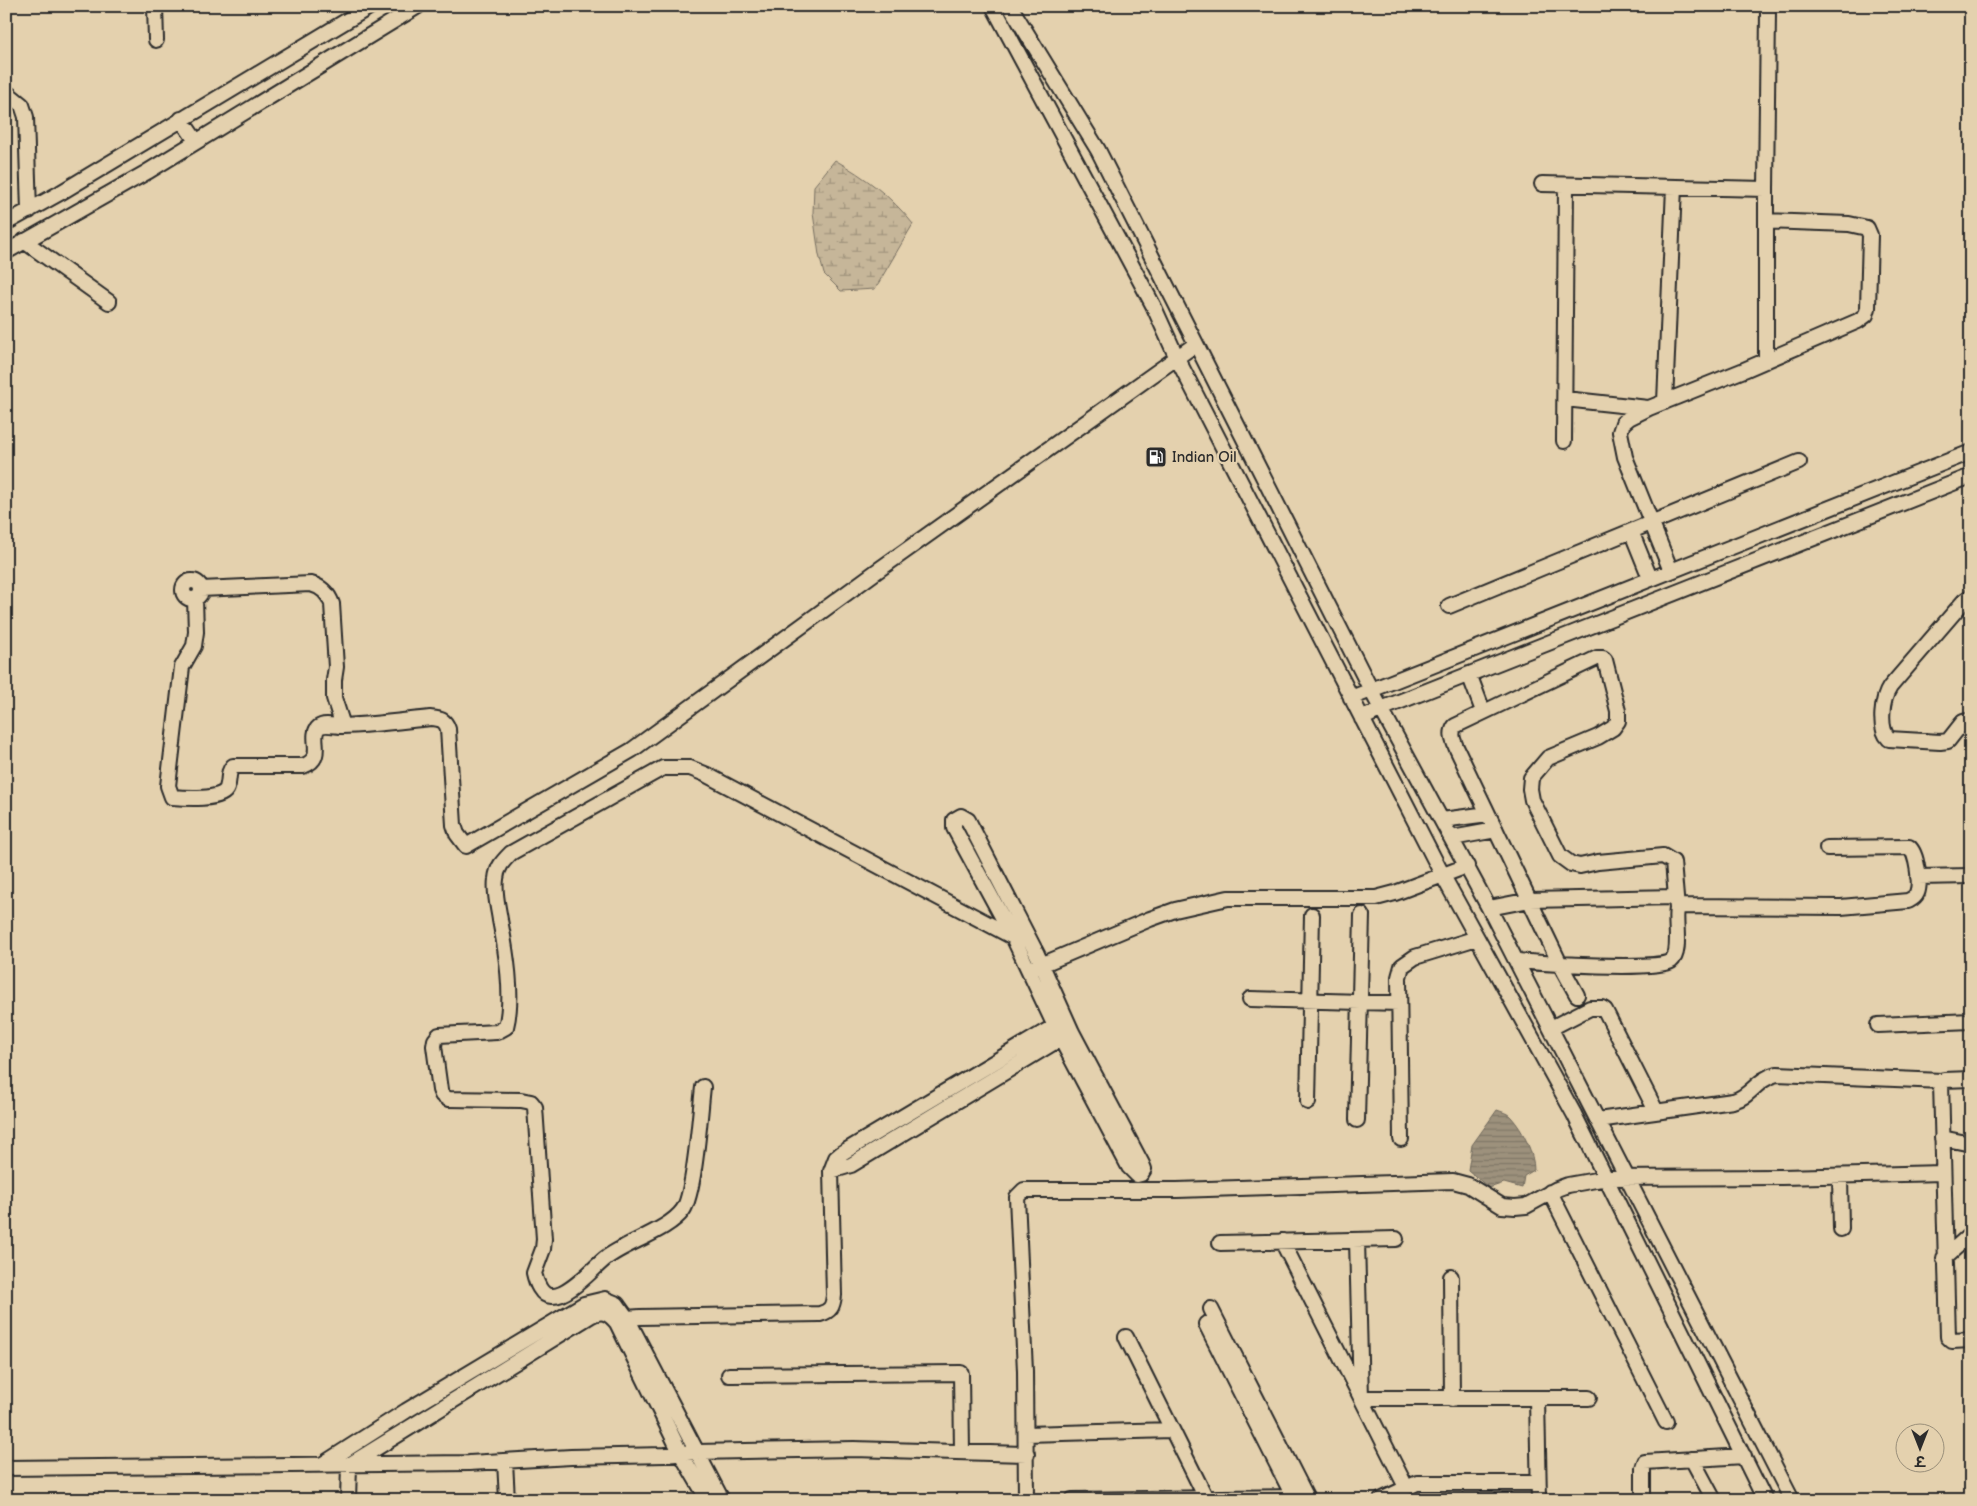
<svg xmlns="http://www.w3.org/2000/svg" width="1977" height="1506" viewBox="0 0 1977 1506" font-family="'Balsamiq Sans','Playpen Sans Deva',sans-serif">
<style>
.wetland{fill:url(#wetland-marsh);stroke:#787062}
.water{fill:url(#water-rules);stroke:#6f685c}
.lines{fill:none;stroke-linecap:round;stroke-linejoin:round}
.minor-casing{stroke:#2b2b2b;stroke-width:18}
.minor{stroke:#e4d1ae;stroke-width:14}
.labels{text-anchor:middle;stroke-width:4.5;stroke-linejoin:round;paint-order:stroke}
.poi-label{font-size:15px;fill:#2b2b2b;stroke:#e4d1ae;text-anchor:start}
</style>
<defs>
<pattern id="wetland-marsh" width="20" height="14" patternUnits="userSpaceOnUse" patternTransform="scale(1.25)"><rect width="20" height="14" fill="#c6b699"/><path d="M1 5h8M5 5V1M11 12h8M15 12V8" fill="none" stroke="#a1947d"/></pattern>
<pattern id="water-rules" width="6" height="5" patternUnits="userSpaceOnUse" patternTransform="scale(1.25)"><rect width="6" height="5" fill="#9d917c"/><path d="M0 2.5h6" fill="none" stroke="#807766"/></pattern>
</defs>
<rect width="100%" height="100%" fill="#e4d1ae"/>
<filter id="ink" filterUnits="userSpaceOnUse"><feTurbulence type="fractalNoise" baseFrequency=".02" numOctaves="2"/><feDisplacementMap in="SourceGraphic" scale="10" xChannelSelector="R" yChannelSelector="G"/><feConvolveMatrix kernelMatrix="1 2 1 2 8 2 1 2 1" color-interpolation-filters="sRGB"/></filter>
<g filter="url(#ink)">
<path class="wetland" d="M 835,160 C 866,178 891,196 913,224 L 875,289 L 841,291 L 824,274 L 819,255 L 813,213 L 814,186 Z"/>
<path class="water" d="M 1497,1110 C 1502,1112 1508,1113 1511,1117 C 1523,1130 1534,1153 1534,1170 L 1524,1176 L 1522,1188 L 1504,1183 L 1489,1188 L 1468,1170 L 1472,1145 Z"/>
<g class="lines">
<g class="minor-casing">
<path id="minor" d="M 155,6 L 156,40
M 993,6 L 1153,305 L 1177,358 L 1443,876 L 1574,1114 L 1765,1500
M 1010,6 L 1098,150 L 1371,690 L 1489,908 L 1792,1500
M 6,92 L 22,105 L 26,117 L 29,211
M 181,119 L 196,141
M 1542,184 L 1766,189
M 6,223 L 60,193 L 371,6
M 24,241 L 109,302
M 6,252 L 147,172 L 418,6
M 1766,361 L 1766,189 L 1768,12
M 1565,399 L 1648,408
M 1665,402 L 1674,187
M 1564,441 L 1566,185
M 1631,531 L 1650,578
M 1671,571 L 1625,457 L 1620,432 L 1623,423 L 1629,418 L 1649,408 L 1744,370 L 1858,321 L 1866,315 L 1868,308 L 1870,235 L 1867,228 L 1849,224 L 1766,221
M183 590a9 9 0 1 1 18 0a9 9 0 1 1-18 0Z
M 201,589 L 311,584 C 322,587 328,593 332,604 L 336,667 L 334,680 L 334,698 L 343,726
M 1971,596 L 1964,601 L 1890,687 C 1882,699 1878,728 1889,739 L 1940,742 L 1948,741 L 1963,722 L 1971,720
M 195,599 L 196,632 L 194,646 L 182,667 L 168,786 L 172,797 C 184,798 223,801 227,788 C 230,780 227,772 233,766 L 303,766 C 327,758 308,736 319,727 C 324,723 336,726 342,726 C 371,725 401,721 430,718 C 440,719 445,719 448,729 L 454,825 L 457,834 L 466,846 L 632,750 L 877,571 L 1196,344
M 1449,606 L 1799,462
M 1469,674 L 1483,711
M 1351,698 L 1971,452
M 1362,719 L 1381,709 L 1971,476
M 961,816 L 968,820 L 1037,954 L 1072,1032 L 1142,1164 L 1144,1169 L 1141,1174 L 1137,1175 L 1129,1167 L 1061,1039 L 1013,937 L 954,828 L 954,820 Z
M 1442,820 L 1488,814
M 1452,838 L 1496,830
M 1918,877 L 1971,876
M 1489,908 L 1530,900 L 1676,897
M 1517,961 C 1539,963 1658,971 1671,961 C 1682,953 1674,921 1677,909 L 1683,906 L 1841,907 L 1908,901 C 1912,899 1915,898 1917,893 C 1921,884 1917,853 1909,847 L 1827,848
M 1034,968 L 1150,919 L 1175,910 L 1228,898 L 1376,898 L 1395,893 L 1467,866
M 1577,995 L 1560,964 L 1456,747 C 1453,740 1450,733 1455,726 L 1597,658 L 1603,658 L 1605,660 L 1618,711 L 1618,721 L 1613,728 L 1598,737 L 1548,758 L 1531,778 L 1530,789 L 1532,800 L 1560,856 L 1571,864 L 1580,866 L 1598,862 L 1663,856 L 1673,862 L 1677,909
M 1250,999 L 1399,1003
M 1878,1025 L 1971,1021
M 1551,1028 L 1590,1008 L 1602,1008 L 1605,1010 L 1656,1111
M 1971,1079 L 1944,1080 L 1941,1083 L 1948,1337 L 1952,1341 L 1971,1340
M 703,1087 C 700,1112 695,1193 683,1210 C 669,1230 627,1242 606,1258 C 593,1268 568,1298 551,1296 C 541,1296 536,1282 534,1273 L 543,1249 L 544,1239 L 535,1107 L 531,1102 L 521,1100 L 448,1099 L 442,1095 L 440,1090 L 434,1046 L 435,1040 L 439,1035 L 497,1032 L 506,1027 C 514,996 506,951 500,920 C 498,906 494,893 496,879 C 497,867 503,861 511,853 L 663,768 L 690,768 L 705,774 L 1013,937
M 1308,1102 L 1312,915
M 1357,1120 L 1362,915
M 1598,1120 L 1733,1101 C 1751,1097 1756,1079 1777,1074 L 1942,1081
M 1942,1138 L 1971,1144
M 1401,1139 L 1399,977 L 1402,966 L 1415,957 L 1477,938
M 831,1171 L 851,1165 L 1068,1034
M 1840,1176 L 1841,1229
M 1550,1192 L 1666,1422
M 1357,1240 L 1361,1398 L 1589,1398
M 1282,1241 L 1406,1487
M 1220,1243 L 1396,1239
M 1944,1258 L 1971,1234
M 1451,1277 L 1452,1399
M 1211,1309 L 1308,1500
M 617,1323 L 627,1318 L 640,1317 L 820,1314 C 831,1311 833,1306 834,1295 L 831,1171 L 836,1158 L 842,1153 L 1063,1021
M 1206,1324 L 1295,1500
M 1126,1337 L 1206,1498
M 729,1375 L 961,1373 L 962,1452
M 1537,1398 L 1539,1500
M 1026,1434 L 1172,1430
M 1692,1459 L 1714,1500
M 505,1461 L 507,1500
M 323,1464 L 406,1411 L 584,1304 L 605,1299 L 617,1304 L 627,1318 L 722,1500
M 6,1468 L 469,1463 L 571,1457 L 665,1455 L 697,1452 L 854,1449 L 1027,1454
M 348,1500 L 349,1465 L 590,1316 C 602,1309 609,1313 617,1323 L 681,1454 L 708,1500
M 1026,1500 L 1025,1371 L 1017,1197 L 1024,1190 L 1177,1190 L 1453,1181 L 1468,1185 L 1502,1206 L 1515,1207 L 1526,1206 L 1557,1189 L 1568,1185 L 1607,1178 L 1782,1177 L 1943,1173
M 1072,1500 L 1293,1497
M 1381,1500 L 1417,1483 L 1538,1483
M 1643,1500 L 1643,1468 L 1645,1462 L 1744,1456"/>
</g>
<use href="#minor" class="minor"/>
</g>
</g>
<defs>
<g id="fuel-square" transform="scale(1.125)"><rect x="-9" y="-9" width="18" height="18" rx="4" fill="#2b2b2b" stroke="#e4d1ae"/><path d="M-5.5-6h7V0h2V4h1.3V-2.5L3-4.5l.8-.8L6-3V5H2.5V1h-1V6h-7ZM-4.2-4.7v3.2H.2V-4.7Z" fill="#fff"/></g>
</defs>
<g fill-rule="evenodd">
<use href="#fuel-square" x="1156" y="457"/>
</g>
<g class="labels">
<g class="poi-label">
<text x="1172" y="462">Indian Oil</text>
</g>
</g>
<rect width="1977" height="1506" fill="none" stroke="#e4d1ae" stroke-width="25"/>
<rect x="12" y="12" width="1952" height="1481" fill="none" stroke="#2b2b2b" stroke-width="2" filter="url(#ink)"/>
<g transform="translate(1920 1448) rotate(180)"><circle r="24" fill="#e4d1ae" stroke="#9a8f7a"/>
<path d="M0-4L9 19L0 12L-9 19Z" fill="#2b2b2b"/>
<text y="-8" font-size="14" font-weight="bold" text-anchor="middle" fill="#2b2b2b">उ</text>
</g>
</svg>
